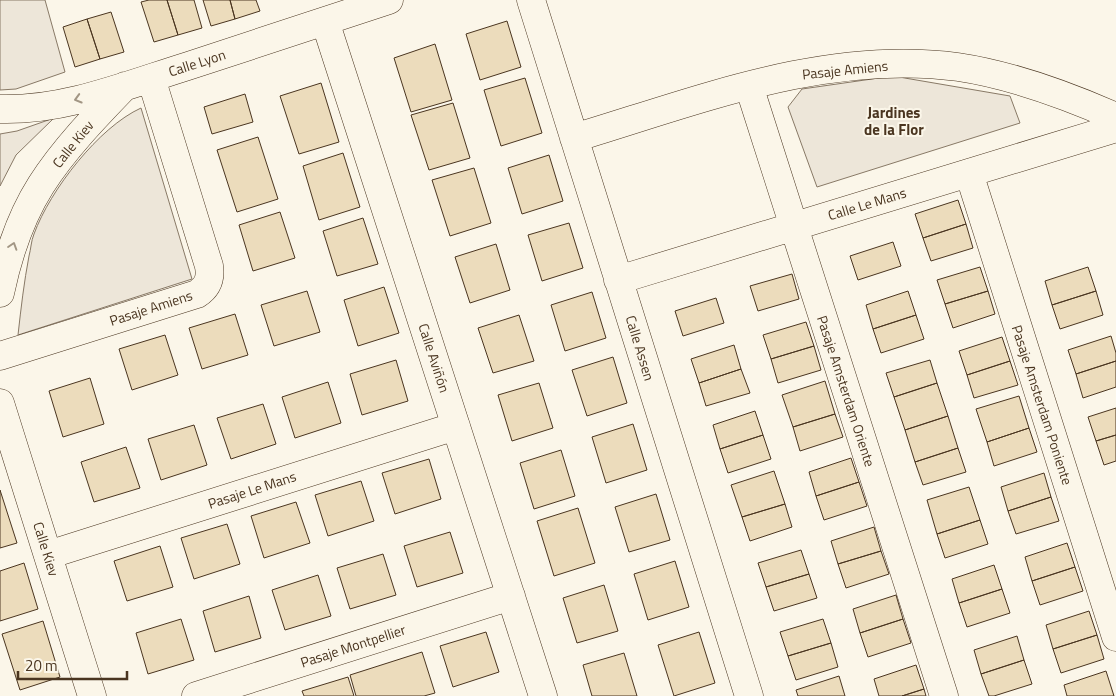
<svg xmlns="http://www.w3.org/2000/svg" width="1116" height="696" viewBox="0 0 1116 696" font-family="'Titillium Web',sans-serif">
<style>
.green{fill:#ede6d9;stroke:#887966}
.building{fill:#ecdcbc;stroke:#4a3520}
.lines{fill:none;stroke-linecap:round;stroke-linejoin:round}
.minor-casing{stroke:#4a3520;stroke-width:29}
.minor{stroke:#fbf6e9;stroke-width:28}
.oneway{stroke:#a29684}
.labels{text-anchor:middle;stroke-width:4;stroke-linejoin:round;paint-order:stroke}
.street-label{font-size:14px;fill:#4a3520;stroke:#fbf6e9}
.neighbourhood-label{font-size:15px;font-weight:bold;fill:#4a3520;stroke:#fbf6e9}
</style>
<rect width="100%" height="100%" fill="#fbf6e9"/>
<path class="green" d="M 0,0 L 45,0 L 65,72 L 16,89 L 0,90 Z
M 893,76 L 1010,96 L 1020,123 L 817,187 L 788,107 L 802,89 Z
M 141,108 L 192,279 L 18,335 C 21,308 24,282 29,256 C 31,249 31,241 34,234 C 50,190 99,127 141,108 Z
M 54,118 L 16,155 L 0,186 L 0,134 L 17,131 Z"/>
<path class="building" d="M 149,0 L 167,0 L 178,35 L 154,42 L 141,2 Z
M 167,0 L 194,0 L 202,28 L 178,35 Z
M 203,0 L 230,0 L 235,19 L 211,26 Z
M 230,0 L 256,0 L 260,11 L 235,19 Z
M 111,12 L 124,52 L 100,59 L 87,19 Z
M 87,19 L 100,59 L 75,67 L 63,27 Z
M 507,21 L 521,67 L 480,80 L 466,34 Z
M 435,44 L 452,100 L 411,112 L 394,58 Z
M 525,78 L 542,133 L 501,146 L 484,90 Z
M 321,83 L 339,142 L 299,154 L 280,96 Z
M 245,94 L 253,122 L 212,134 L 204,107 Z
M 453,103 L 470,158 L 429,170 L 411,115 Z
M 258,137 L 278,199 L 237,212 L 217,150 Z
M 343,153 L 360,207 L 319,220 L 303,166 Z
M 549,155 L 563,201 L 522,214 L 508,168 Z
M 474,168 L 491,223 L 450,236 L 432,180 Z
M 958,200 L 966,224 L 923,238 L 915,214 Z
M 280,212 L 295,258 L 253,271 L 239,225 Z
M 363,218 L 378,264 L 337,276 L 323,231 Z
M 569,223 L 583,268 L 542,281 L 528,235 Z
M 966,224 L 973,248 L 931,261 L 923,238 Z
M 893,242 L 901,266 L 858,280 L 850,256 Z
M 496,244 L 510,290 L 470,303 L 455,257 Z
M 980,267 L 988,291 L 945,304 L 937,280 Z
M 1088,267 L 1096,291 L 1052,305 L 1045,281 Z
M 792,274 L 799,299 L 758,311 L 750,286 Z
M 384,287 L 399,333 L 358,346 L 344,300 Z
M 307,291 L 320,332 L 274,346 L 261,305 Z
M 908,291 L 916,315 L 873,329 L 866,305 Z
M 988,291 L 995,314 L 953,328 L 945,304 Z
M 1096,291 L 1103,315 L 1060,329 L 1052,305 Z
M 592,292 L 606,338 L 565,351 L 551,305 Z
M 716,298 L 724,323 L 683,336 L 675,311 Z
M 235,314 L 248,355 L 202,369 L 189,328 Z
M 519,315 L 534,361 L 493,373 L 478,328 Z
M 916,315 L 924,339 L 881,353 L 873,329 Z
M 806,322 L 814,346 L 771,359 L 763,335 Z
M 165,335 L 178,375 L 132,390 L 119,349 Z
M 1111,336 L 1116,353 L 1116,361 L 1076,374 L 1068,350 Z
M 1002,337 L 1010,361 L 967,375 L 959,351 Z
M 734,345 L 741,369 L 699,383 L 691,359 Z
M 814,346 L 821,370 L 778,383 L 771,359 Z
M 613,357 L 627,403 L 587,416 L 572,370 Z
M 396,360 L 408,401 L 362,415 L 350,374 Z
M 930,360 L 937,383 L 894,397 L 886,373 Z
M 1010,361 L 1018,385 L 974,398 L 967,375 Z
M 1116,361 L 1116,387 L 1083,398 L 1076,374 Z
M 741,369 L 750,393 L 706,406 L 699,383 Z
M 90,378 L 104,424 L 63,437 L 49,391 Z
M 825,381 L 835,414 L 793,427 L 782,395 Z
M 328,382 L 341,423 L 295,438 L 282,397 Z
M 539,383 L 553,428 L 512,441 L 498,395 Z
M 937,383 L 948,416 L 905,430 L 894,397 Z
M 1019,396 L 1029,428 L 987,442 L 976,409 Z
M 263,404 L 276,444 L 231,459 L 217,418 Z
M 1116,408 L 1116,435 L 1096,441 L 1088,417 Z
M 755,411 L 763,435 L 720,449 L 713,425 Z
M 835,414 L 843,437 L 800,451 L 793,427 Z
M 948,416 L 958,448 L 915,462 L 905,430 Z
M 633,424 L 647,470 L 606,483 L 592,437 Z
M 194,425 L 207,465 L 161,480 L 148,439 Z
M 1029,428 L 1037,452 L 994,466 L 987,442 Z
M 763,435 L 771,459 L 728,473 L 720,449 Z
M 1116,435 L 1116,461 L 1104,465 L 1096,441 Z
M 126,447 L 140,488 L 94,502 L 81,462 Z
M 958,448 L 966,472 L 923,485 L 915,462 Z
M 561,450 L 575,496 L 534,509 L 520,463 Z
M 851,458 L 859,482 L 816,496 L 809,472 Z
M 429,459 L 441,499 L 395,514 L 382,473 Z
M 774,471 L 785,504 L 742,517 L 731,485 Z
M 1044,473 L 1051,497 L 1008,511 L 1001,487 Z
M 361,481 L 374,521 L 328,536 L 315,495 Z
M 859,482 L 867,506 L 824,520 L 816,496 Z
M 969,487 L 980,520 L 937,534 L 927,500 Z
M 0,490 L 17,543 L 0,548 Z
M 656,494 L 670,540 L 629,552 L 615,507 Z
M 1051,497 L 1059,521 L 1016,534 L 1008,511 Z
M 296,502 L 310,543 L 264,558 L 251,516 Z
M 785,504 L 792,527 L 750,541 L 742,517 Z
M 578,508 L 595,563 L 554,576 L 537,521 Z
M 980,520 L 988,544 L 945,558 L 937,534 Z
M 227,524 L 240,564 L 194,579 L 181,538 Z
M 874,527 L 881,551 L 838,564 L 831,541 Z
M 450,532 L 463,573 L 417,587 L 404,546 Z
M 1067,543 L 1075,567 L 1032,581 L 1025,557 Z
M 160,546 L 173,587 L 127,601 L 114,561 Z
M 801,550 L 809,574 L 766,587 L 758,563 Z
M 881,551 L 889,574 L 846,588 L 838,564 Z
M 383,554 L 396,595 L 350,609 L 337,568 Z
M 675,561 L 689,607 L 648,620 L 634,574 Z
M 24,563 L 38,609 L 0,621 L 0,571 Z
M 994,565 L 1002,589 L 959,603 L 952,579 Z
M 1075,567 L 1083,591 L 1040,605 L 1032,581 Z
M 809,574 L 817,598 L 774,611 L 766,587 Z
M 318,575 L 331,616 L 285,630 L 272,590 Z
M 604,585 L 618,631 L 577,643 L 563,598 Z
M 1002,589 L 1010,613 L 967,627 L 959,603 Z
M 896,595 L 903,619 L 860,633 L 853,609 Z
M 249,596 L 261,638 L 215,652 L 203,611 Z
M 1089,611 L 1097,635 L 1053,649 L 1046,625 Z
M 181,619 L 194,660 L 148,674 L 136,633 Z
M 823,619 L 831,643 L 788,656 L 780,632 Z
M 903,619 L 911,643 L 868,657 L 860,633 Z
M 43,621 L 60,677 L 20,690 L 2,634 Z
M 486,632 L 499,672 L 453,687 L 440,646 Z
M 699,632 L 715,683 L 674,696 L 658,645 Z
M 1097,635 L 1104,659 L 1061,673 L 1053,649 Z
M 1017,636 L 1024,660 L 981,674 L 974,650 Z
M 831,643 L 838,667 L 796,680 L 788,656 Z
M 422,652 L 435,693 L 424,696 L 356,696 L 350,675 Z
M 624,653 L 637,696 L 592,696 L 583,665 Z
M 1024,660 L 1032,684 L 994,696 L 989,696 L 981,674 Z
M 916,665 L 924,689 L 902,696 L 879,696 L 874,679 Z
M 1106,671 L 1114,696 L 1067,696 L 1064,685 Z
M 839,676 L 845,696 L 798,696 L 796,690 Z
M 348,677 L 354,696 L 304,696 L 302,691 Z
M 924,689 L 926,696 L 902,696 Z"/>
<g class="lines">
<g class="minor-casing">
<path id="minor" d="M 531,0 L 749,696
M 325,21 L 543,696
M 749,86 L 944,696
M 0,109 C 64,111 127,85 188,66 C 255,44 322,22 389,0
M 574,138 C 697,101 827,49 958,67 C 1012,75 1066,95 1116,117
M 969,173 L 1116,637
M 618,280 L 1116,128
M 0,293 C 8,255 20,218 41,185 C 64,149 95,117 125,86
M 0,356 L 197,294 C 208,287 211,279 209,266 L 151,78
M 0,403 L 92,696
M 48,555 L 456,426
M 196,696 L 511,596"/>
</g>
<use href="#minor" class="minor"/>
</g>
<defs><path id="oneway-chevron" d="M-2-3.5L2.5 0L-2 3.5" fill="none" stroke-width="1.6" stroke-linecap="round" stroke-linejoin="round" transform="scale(1.25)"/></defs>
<g class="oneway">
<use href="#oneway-chevron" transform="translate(78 99) rotate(164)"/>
<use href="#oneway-chevron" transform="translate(13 246) rotate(-72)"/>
</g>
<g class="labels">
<g class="street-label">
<text transform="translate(197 63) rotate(-18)" y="5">Calle Lyon</text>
<text transform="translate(845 70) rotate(-6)" y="5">Pasaje Amiens</text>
<text transform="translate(73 144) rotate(-51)" y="5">Calle Kiev</text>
<text transform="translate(867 204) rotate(-17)" y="5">Calle Le Mans</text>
<text transform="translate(151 308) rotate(-18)" y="5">Pasaje Amiens</text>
<text transform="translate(640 348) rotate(73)" y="5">Calle Assen</text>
<text transform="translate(434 358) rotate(72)" y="5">Calle Aviñón</text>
<text transform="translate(846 391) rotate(72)" y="5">Pasaje Amsterdam Oriente</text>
<text transform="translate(1042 405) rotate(72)" y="5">Pasaje Amsterdam Poniente</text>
<text transform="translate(252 490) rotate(-18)" y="5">Pasaje Le Mans</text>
<text transform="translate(46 549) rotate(73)" y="5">Calle Kiev</text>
<text transform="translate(353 646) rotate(-18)" y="5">Pasaje Montpellier</text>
</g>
<g class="neighbourhood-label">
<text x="894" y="118">Jardines<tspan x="894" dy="17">de la Flor</tspan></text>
</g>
</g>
<path d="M18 671v8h109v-8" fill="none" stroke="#4a3520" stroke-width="2.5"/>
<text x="25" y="671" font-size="15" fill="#4a3520" stroke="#fbf6e9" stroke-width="4" paint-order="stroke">20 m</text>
</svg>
